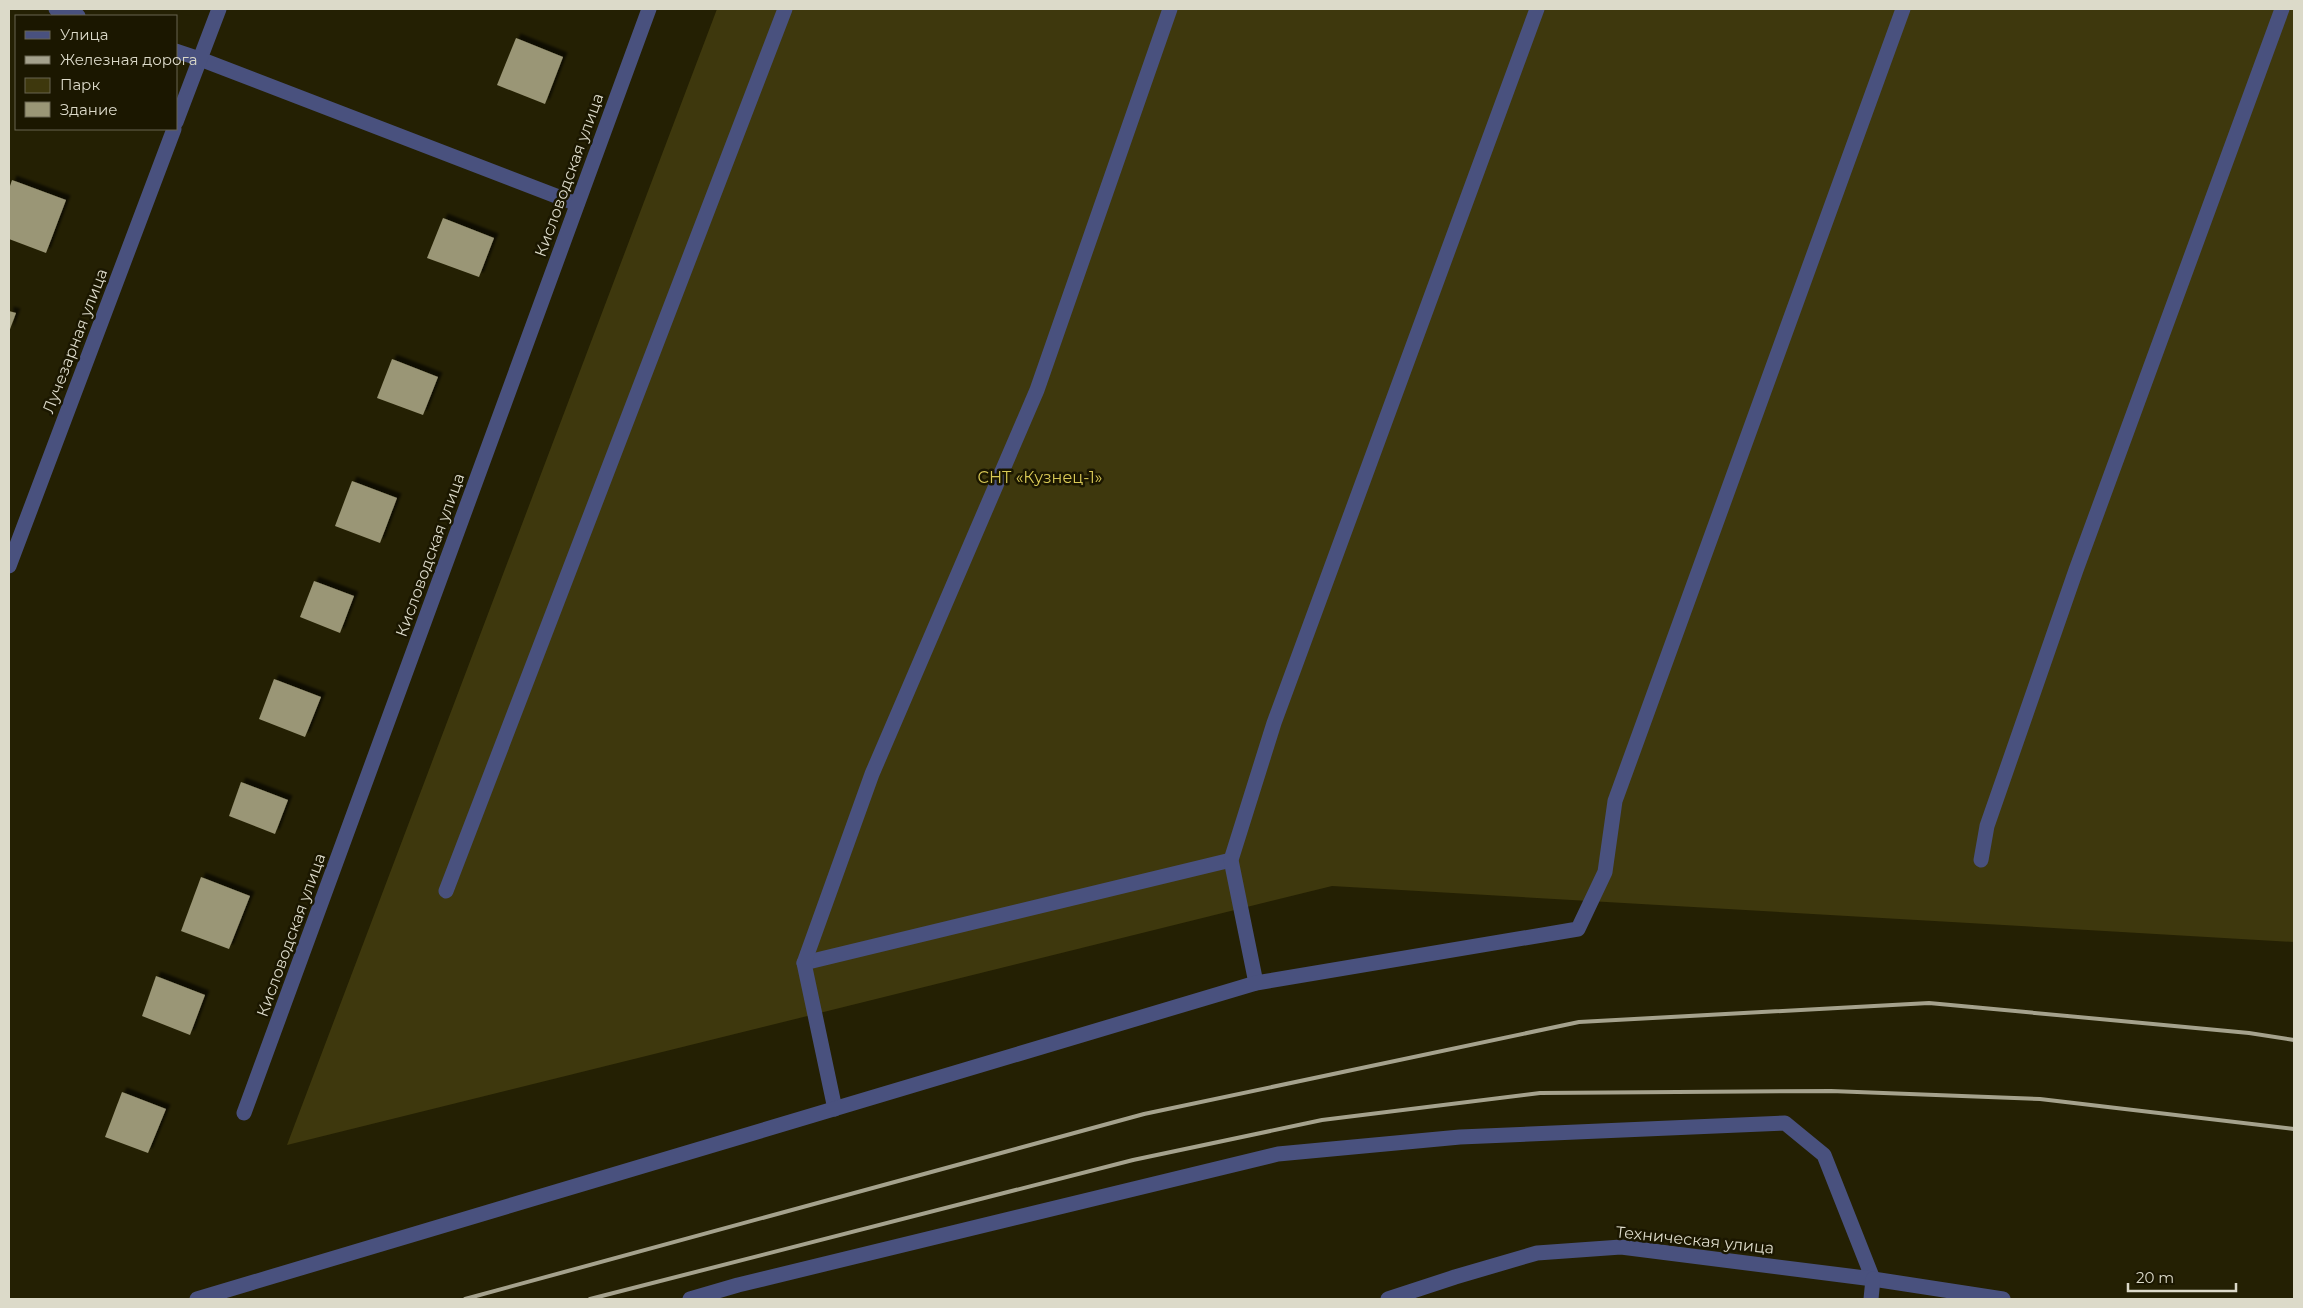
<svg xmlns="http://www.w3.org/2000/svg" width="2303" height="1308" viewBox="0 0 2303 1308" font-family="Montserrat,sans-serif">
  <defs>
    <filter id="shadow"><feDropShadow dx="4.5" dy="-4.5" stdDeviation="1" flood-color="#0009"/></filter>
  </defs>
  <rect width="100%" height="100%" fill="#242003"/>
  <!-- green -->
  <polygon fill="#3e380d" points="717,9 2294,9 2294,942 1332,886 287,1145"/>
  <!-- building -->
  <g fill="#9a9676" filter="url(#shadow)">
    <polygon points="516,38 563,57 545,104 497,85"/>
    <polygon points="12,180 66,200 46,253 9,239 9,189"/>
    <polygon points="443,218 494,238 479,277 427,258"/>
    <polygon points="9,311 16,313 9,332"/>
    <polygon points="392,359 438,377 423,415 377,398"/>
    <polygon points="352,481 397,498 380,543 335,526"/>
    <polygon points="314,581 354,596 340,633 300,617"/>
    <polygon points="274,679 321,697 305,737 259,719"/>
    <polygon points="241,782 288,800 275,834 229,816"/>
    <polygon points="201,877 250,896 229,949 181,931"/>
    <polygon points="156,976 205,995 190,1035 142,1016"/>
    <polygon points="122,1092 166,1109 148,1153 105,1137"/>
  </g>
  <g fill="none" stroke-linecap="round" stroke-linejoin="round">
    <!-- lane -->
    <g stroke="#49517e" stroke-width="15">
      <polyline points="200,59 577,204"/>
      <polyline points="1981,860 1987,826 2076,570 2282,9"/>
      <polyline points="446,891 785,9"/>
      <polyline points="804,963 1231,860"/>
      <polyline points="1256,983 1231,860 1274,723 1537,9"/>
      <polyline points="835,1109 804,963 872,774 1037,390 1170,9"/>
      <polyline points="197,1299 1256,983 1578,929 1605,872 1615,801 1903,9"/>
      <polyline points="690,1299 738,1285 1278,1154 1460,1137 1785,1123 1824,1155 1873,1279"/>
    </g>
    <!-- street -->
    <g stroke="#49517e" stroke-width="15">
      <polyline points="56,9 78,16"/>
      <polyline points="176,51 200,59"/>
      <polyline points="176,122 219,9"/>
      <polyline points="9,566 174,129"/>
      <polyline points="244,1113 649,9"/>
      <polyline points="1388,1299 1455,1277 1537,1253 1621,1247 1873,1279 2003,1299"/>
      <polyline points="1871,1299 1873,1279"/>
    </g>
    <!-- rail -->
    <g stroke="#a5a28d" stroke-width="4">
      <polyline points="465,1299 1144,1114 1579,1022 1929,1003 2249,1033 2294,1040"/>
      <polyline points="590,1299 1133,1160 1322,1120 1540,1093 1831,1091 2040,1099 2294,1129"/>
    </g>
  </g>
  <g text-anchor="middle" dominant-baseline="central" stroke-width="5" stroke-linejoin="round" paint-order="stroke">
    <!-- street labels -->
    <g font-size="16" fill="#dcdac9" stroke="#1b1700">
      <text transform="translate(569 175) rotate(-70)">Кисловодская улица</text>
      <text transform="translate(75 341) rotate(-69)">Лучезарная улица</text>
      <text transform="translate(430 555) rotate(-70)">Кисловодская улица</text>
      <text transform="translate(291 935) rotate(-70)">Кисловодская улица</text>
      <text transform="translate(1695 1240) rotate(6)">Техническая улица</text>
    </g>
    <!-- park labels -->
    <g font-size="16" fill="#d9c956" stroke="#1b1700">
      <text x="1040" y="477">СНТ «Кузнец-1»</text>
    </g>
  </g>
  <!-- border -->
  <rect width="2303" height="1308" fill="none" stroke="#dcdac9" stroke-width="20"/>
  <!-- legend -->
  <rect x="15" y="15" width="162" height="115" fill="#1b1700" stroke="#686550"/>
  <rect x="25" y="31" width="25" height="8" fill="#49517e" stroke="#686550"/>
  <text x="60" y="40" font-size="15" fill="#dcdac9">Улица</text>
  <rect x="25" y="56" width="25" height="8" fill="#a5a28d" stroke="#686550"/>
  <text x="60" y="65" font-size="15" fill="#dcdac9">Железная дорога</text>
  <rect x="25" y="78" width="25" height="15" fill="#3e380d" stroke="#686550"/>
  <text x="60" y="90" font-size="15" fill="#dcdac9">Парк</text>
  <rect x="25" y="102" width="25" height="15" fill="#9a9676" stroke="#686550"/>
  <text x="60" y="115" font-size="15" fill="#dcdac9">Здание</text>
  <!-- scale -->
  <path d="M2128 1283v8h108v-8" fill="none" stroke="#dcdac9" stroke-width="2.5"/>
  <text x="2136" y="1283" font-size="15" fill="#dcdac9" stroke="#1b1700" stroke-width="4" paint-order="stroke">20 m</text>
</svg>
